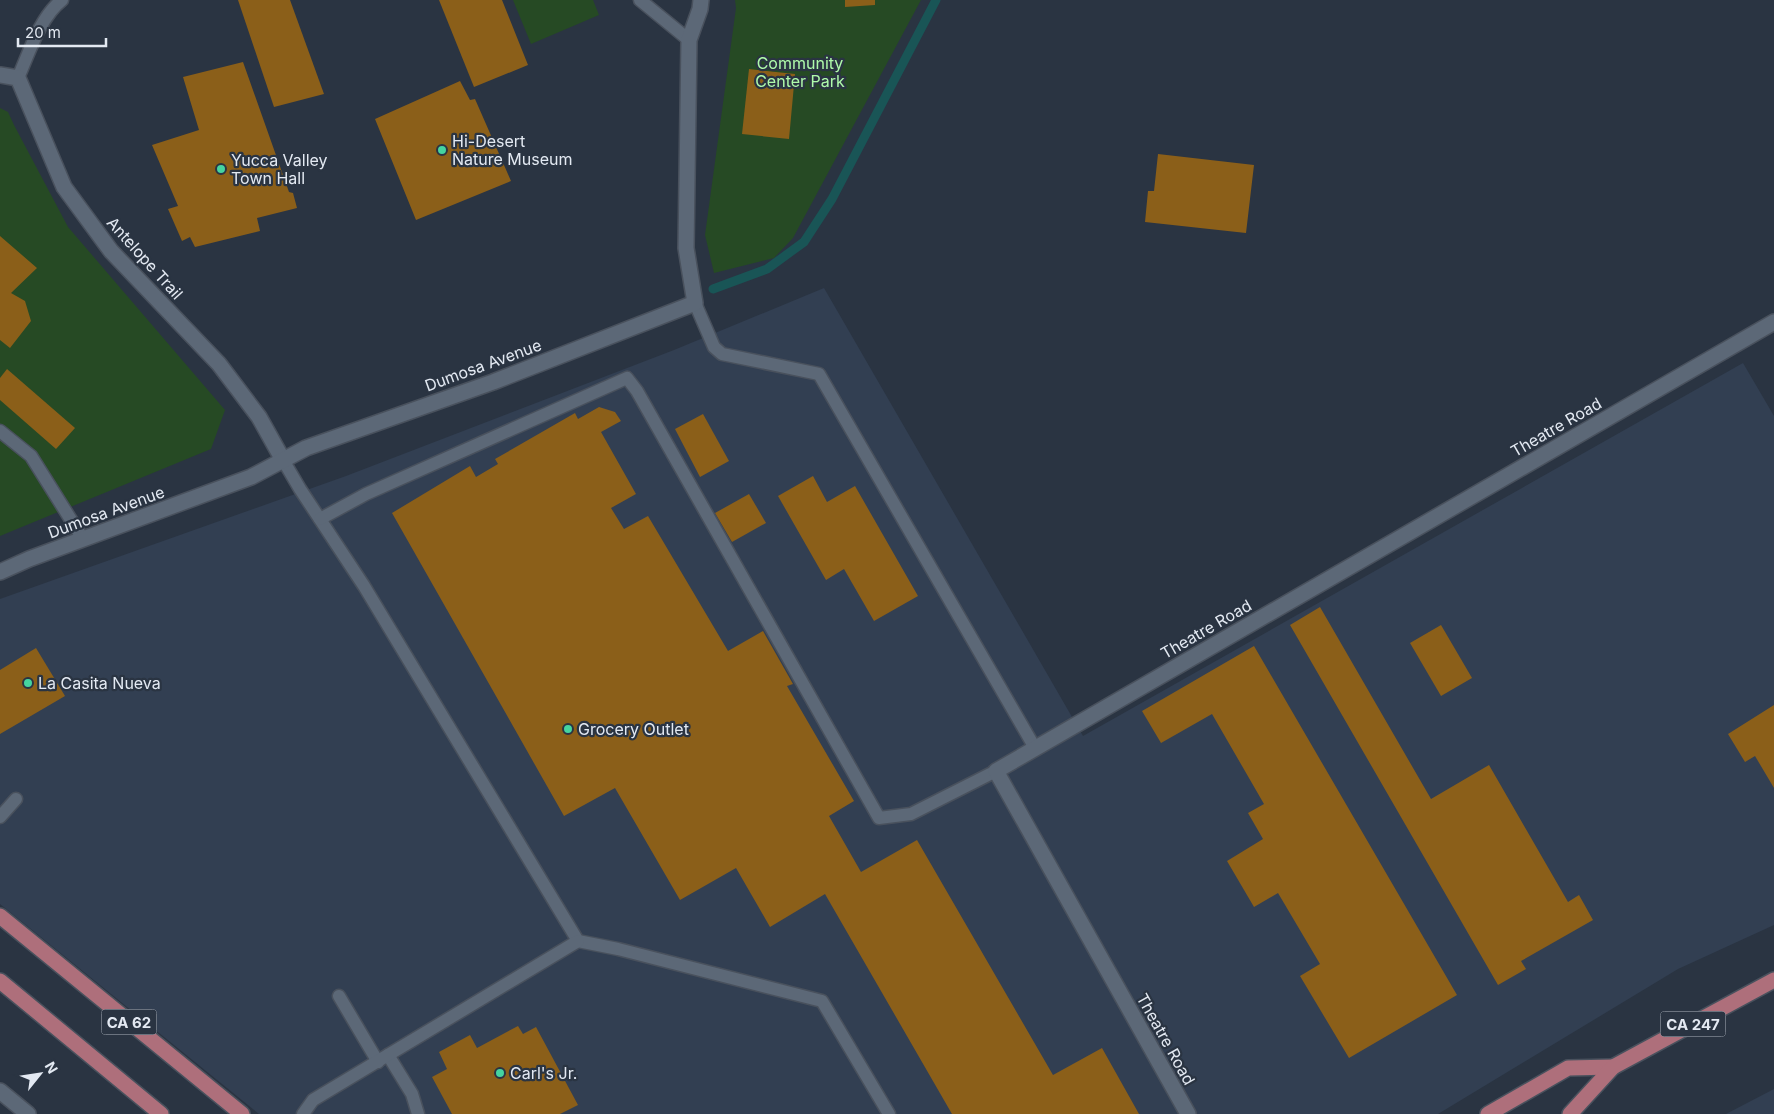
<svg xmlns="http://www.w3.org/2000/svg" width="1774" height="1114" viewBox="0 0 1774 1114" font-family="Inter,sans-serif">
  <rect width="100%" height="100%" fill="#2a3442"/>
  <!-- built -->
  <g fill="#323f52">
    <polygon points="824,288 1083,736 1743,363 1774,416 1774,925 1678,969 1438,1114 259,1114 0,904 0,599 346,476 674,350"/>
    <polygon points="1774,1089 1774,1114 1726,1114"/>
  </g>
  <!-- green -->
  <g fill="#264a24">
    <polygon points="513,0 593,0 599,15 531,44"/>
    <polygon points="735,0 921,0 793,238 774,258 714,273 705,235 736,8"/>
    <polygon points="0,108 8,112 14,125 68,227 225,410 211,449 0,536"/>
  </g>
  <g fill="none" stroke-linecap="round" stroke-linejoin="round">
    <!-- stream -->
    <polyline stroke="#195556" stroke-width="9" points="713,289 767,269 804,242 832,199 936,0"/>
  </g>
  <!-- building -->
  <g fill="#8b5f19">
    <polygon points="238,0 290,0 324,94 274,107"/>
    <polygon points="439,0 502,0 528,65 474,87"/>
    <polygon points="845,0 875,0 875,5 845,7"/>
    <polygon points="243,62 289,192 293,193 297,208 257,218 260,231 195,247 190,237 182,241 168,209 178,206 152,145 199,130 183,77"/>
    <polygon points="749,69 795,74 789,139 742,134"/>
    <polygon points="460,81 470,100 475,99 511,181 416,220 375,119"/>
    <polygon points="1158,154 1254,165 1246,233 1145,222 1148,191 1154,191"/>
    <polygon points="0,236 37,268 11,293 25,301 31,321 10,348 0,340"/>
    <polygon points="7,369 75,428 56,449 0,400 0,378"/>
    <polygon points="599,407 615,412 621,421 601,432 636,494 611,508 624,529 648,516 728,651 763,631 793,684 787,686 854,801 829,816 861,872 917,840 1053,1075 1102,1048 1139,1114 952,1114 825,894 770,927 736,868 680,900 615,788 564,816 392,513 470,466 476,477 498,464 495,459 575,413 578,419"/>
    <polygon points="703,414 729,461 700,477 675,429"/>
    <polygon points="813,476 827,502 855,486 918,596 874,621 844,569 826,580 778,496"/>
    <polygon points="749,494 766,523 732,542 715,513"/>
    <polygon points="1320,607 1431,799 1489,765 1568,902 1579,895 1593,920 1521,961 1526,969 1498,985 1290,625"/>
    <polygon points="1441,625 1472,678 1441,696 1410,643"/>
    <polygon points="1254,646 1457,995 1349,1058 1300,976 1320,964 1278,893 1254,907 1227,861 1263,839 1248,813 1264,804 1212,714 1161,743 1142,711"/>
    <polygon points="36,648 65,696 0,734 0,670"/>
    <polygon points="1774,705 1774,788 1755,756 1745,762 1728,734"/>
    <polygon points="518,1026 523,1034 536,1027 578,1105 560,1114 452,1114 432,1077 447,1069 439,1052 470,1035 477,1048"/>
  </g>
  <g fill="none" stroke-linecap="round" stroke-linejoin="round">
    <defs>
      <g id="lane">
        <polyline points="640,0 689,40"/>
        <path d="M18 78C29 53 40 17 62 0"/>
        <polyline points="695,303 714,347 722,354 819,374 1035,748"/>
        <polyline points="0,431 31,456 83,539"/>
        <polyline points="283,460 300,489 364,586 578,941 618,949 822,1001 889,1114"/>
        <polyline points="320,519 366,494 627,378 637,391 879,818 911,814 996,771"/>
        <polyline points="0,817 16,799"/>
        <polyline points="339,996 378,1062"/>
        <polyline points="388,1055 412,1094 418,1114"/>
        <polyline points="303,1114 313,1100 578,941"/>
      </g>
      <g id="street">
        <polyline points="0,75 18,78 64,187 111,251 219,364 259,417 283,460"/>
        <polyline points="0,572 29,559 251,477 306,448 493,382 695,303 686,248 689,40 700,9 701,0"/>
        <polyline points="0,1091 28,1114"/>
        <polyline points="1188,1114 996,771 1774,322"/>
      </g>
      <g id="primary">
        <polyline points="0,916 242,1114"/>
        <polyline points="0,981 161,1114"/>
        <polyline points="1488,1114 1568,1068 1613,1067"/>
        <polyline points="1570,1114 1613,1067 1774,980"/>
      </g>
    </defs>
    <!-- lane casing -->
    <use href="#lane" stroke="#49515d" stroke-width="15"/>
    <!-- street casing -->
    <use href="#street" stroke="#49515d" stroke-width="18"/>
    <!-- primary casing -->
    <use href="#primary" stroke="#49515d" stroke-width="18"/>
    <!-- lane -->
    <use href="#lane" stroke="#5c6877" stroke-width="12"/>
    <!-- street -->
    <use href="#street" stroke="#5c6877" stroke-width="15"/>
    <!-- primary -->
    <use href="#primary" stroke="#ae6f7b" stroke-width="15"/>
  </g>
  <!-- markers -->
  <g fill="#45d49f" stroke="#2a3442" stroke-width="2">
    <circle cx="442" cy="150" r="5"/>
    <circle cx="221" cy="169" r="5"/>
    <circle cx="28" cy="683" r="5"/>
    <circle cx="568" cy="729" r="5"/>
    <circle cx="500" cy="1073" r="5"/>
  </g>
  <g text-anchor="middle" dominant-baseline="central" stroke-width="4.5" stroke-linejoin="round" paint-order="stroke">
    <!-- shield labels -->
    <g fill="#2a3442" stroke="#acb3bd" stroke-width="1">
      <rect x="101.5" y="1009.5" width="55" height="25" rx="4"/>
      <rect x="1660.5" y="1011.5" width="65" height="25" rx="4"/>
    </g>
    <g font-size="15" font-weight="bold" fill="#e3e9f2">
      <text x="129" y="1022">CA 62</text>
      <text x="1693" y="1024">CA 247</text>
    </g>
    <!-- park labels -->
    <g font-size="16" fill="#affaaa" stroke="#2a3442">
      <text x="800" y="63">Community<tspan x="800" dy="18">Center Park</tspan></text>
    </g>
    <!-- poi labels -->
    <g font-size="16" fill="#e3e9f2" stroke="#2a3442" text-anchor="start">
      <text x="452" y="141">Hi-Desert<tspan x="452" dy="18">Nature Museum</tspan></text>
      <text x="231" y="160">Yucca Valley<tspan x="231" dy="18">Town Hall</tspan></text>
      <text x="38" y="683">La Casita Nueva</text>
      <text x="578" y="729">Grocery Outlet</text>
      <text x="510" y="1073">Carl's Jr.</text>
    </g>
    <!-- street labels -->
    <g font-size="16" fill="#e3e9f2" stroke="#2a3442">
      <text transform="translate(145 258) rotate(48)">Antelope Trail</text>
      <text transform="translate(483 365) rotate(-20)">Dumosa Avenue</text>
      <text transform="translate(1556 427) rotate(-30)">Theatre Road</text>
      <text transform="translate(106 512) rotate(-20)">Dumosa Avenue</text>
      <text transform="translate(1206 629) rotate(-30)">Theatre Road</text>
      <text transform="translate(1166 1039) rotate(61)">Theatre Road</text>
    </g>
  </g>
  <!-- north arrow -->
  <g transform="translate(40 1074) rotate(60)" stroke="#2a3442" stroke-width="4" paint-order="stroke">
  <path d="M0-4L9 19L0 12L-9 19Z" fill="#e3e9f2"/>
  <text y="-8" font-size="14" font-weight="bold" text-anchor="middle" fill="#e3e9f2">N</text>
  </g>
  <!-- scale -->
  <path d="M18 38v8h88v-8" fill="none" stroke="#e3e9f2" stroke-width="2.5"/>
  <text x="25" y="38" font-size="15" fill="#e3e9f2" stroke="#2a3442" stroke-width="4" paint-order="stroke">20 m</text>
</svg>
